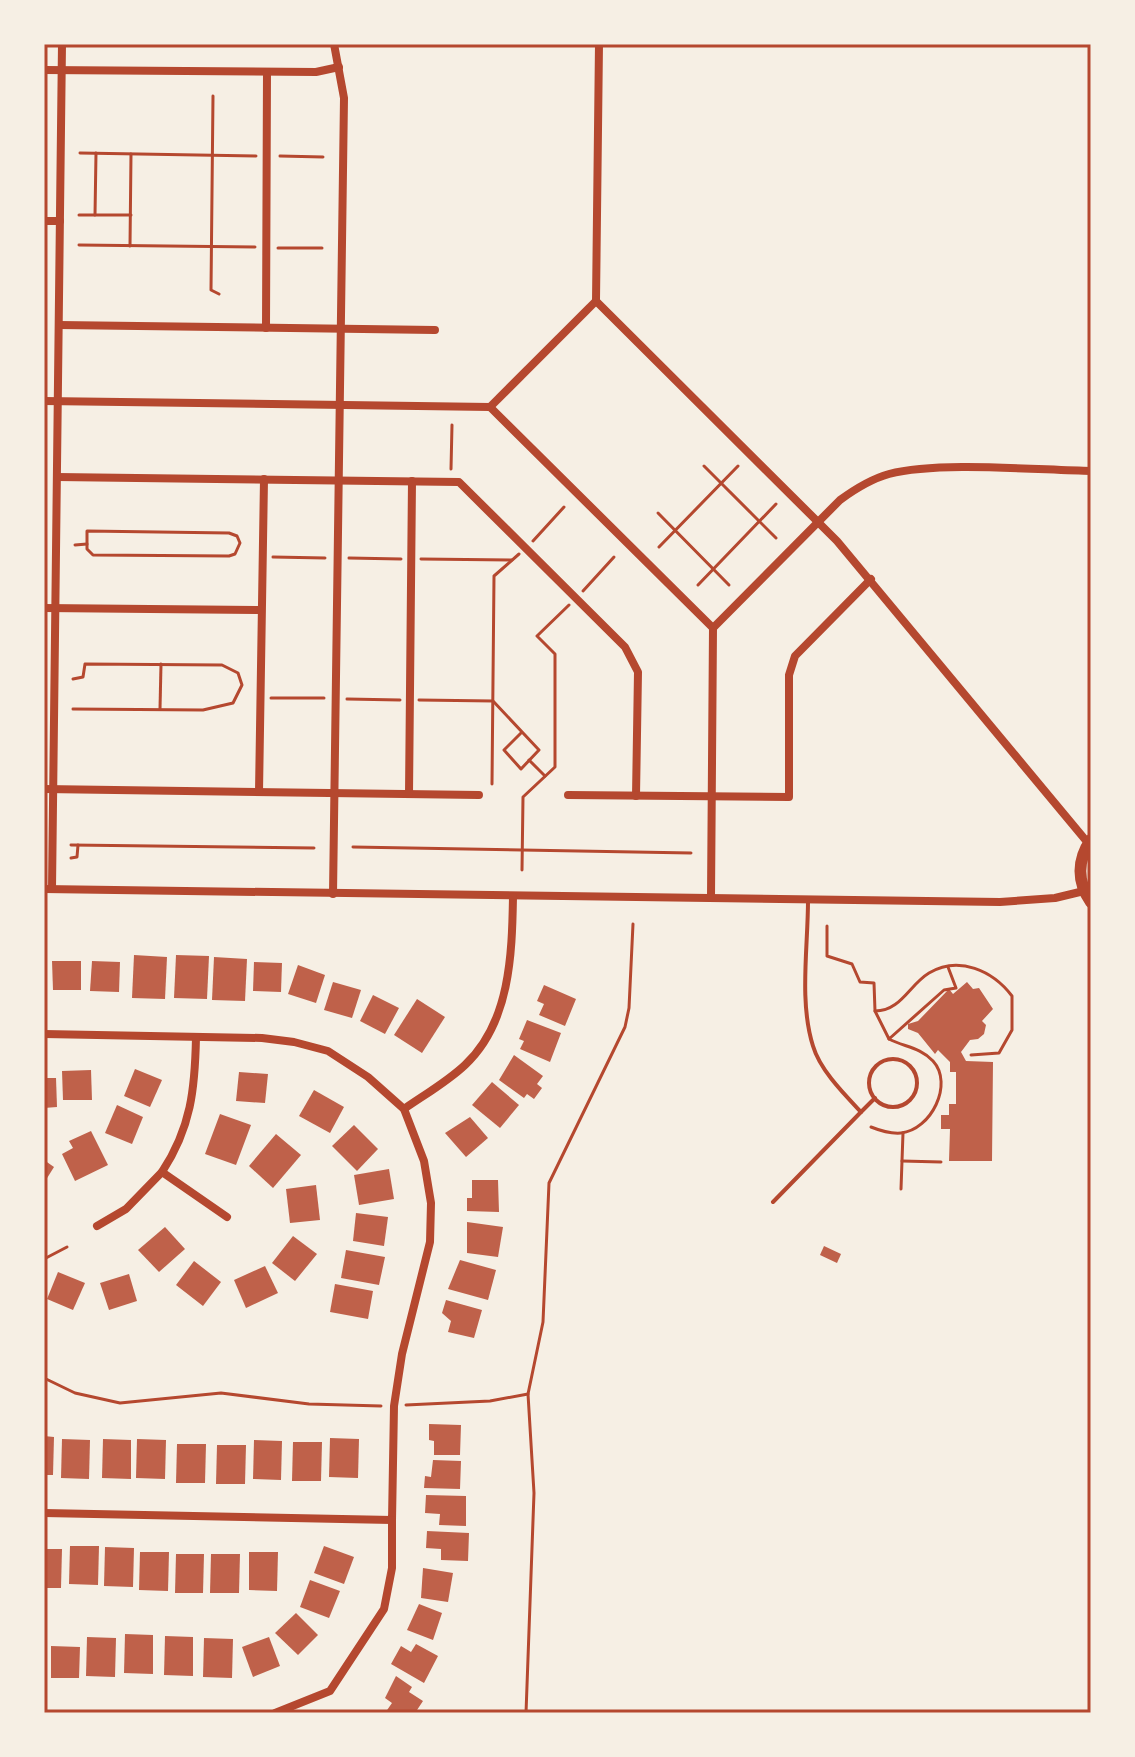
<svg xmlns="http://www.w3.org/2000/svg" width="1135" height="1757" viewBox="0 0 1135 1757" font-family="Figtree,sans-serif">
  <rect width="100%" height="100%" fill="#f6efe4"/>
  <!-- building -->
  <g fill="#bf614a">
    <polygon points="134,955 167,957 165,999 132,998"/>
    <polygon points="176,955 209,956 207,999 174,998"/>
    <polygon points="214,957 247,959 245,1001 212,1000"/>
    <polygon points="52,961 81,961 81,990 53,990"/>
    <polygon points="92,961 120,962 119,992 90,991"/>
    <polygon points="254,962 282,963 281,992 253,991"/>
    <polygon points="298,965 325,975 316,1003 288,994"/>
    <polygon points="333,982 361,990 352,1018 324,1010"/>
    <polygon points="967,982 973,989 979,988 993,1009 982,1021 986,1025 984,1034 978,1039 970,1040 961,1052 966,1061 993,1062 992,1161 949,1161 950,1129 941,1129 941,1115 949,1115 949,1104 956,1104 956,1072 950,1072 950,1062 938,1050 935,1054 918,1033 908,1029 908,1024 918,1021 949,989 953,994"/>
    <polygon points="544,985 576,999 565,1026 539,1015 544,1004 537,1001"/>
    <polygon points="373,995 399,1008 385,1034 360,1021"/>
    <polygon points="417,999 445,1017 422,1053 394,1035"/>
    <polygon points="527,1020 561,1033 550,1062 520,1049 524,1041 519,1039"/>
    <polygon points="514,1055 543,1076 537,1084 542,1088 534,1099 527,1094 524,1098 499,1080"/>
    <polygon points="135,1069 162,1080 150,1107 124,1096"/>
    <polygon points="91,1070 92,1100 63,1100 62,1071"/>
    <polygon points="239,1072 268,1074 265,1103 236,1101"/>
    <polygon points="44,1078 56,1078 57,1107 44,1108"/>
    <polygon points="492,1082 519,1105 500,1128 472,1105"/>
    <polygon points="314,1090 344,1107 330,1133 299,1116"/>
    <polygon points="117,1105 143,1117 132,1144 105,1133"/>
    <polygon points="220,1114 251,1125 236,1165 205,1154"/>
    <polygon points="470,1117 488,1138 466,1157 445,1133"/>
    <polygon points="354,1125 378,1149 357,1171 332,1146"/>
    <polygon points="91,1131 108,1165 75,1181 62,1154 73,1148 69,1141"/>
    <polygon points="276,1134 301,1155 273,1188 249,1166"/>
    <polygon points="44,1160 54,1167 44,1183"/>
    <polygon points="389,1169 394,1199 359,1205 354,1175"/>
    <polygon points="472,1180 498,1180 499,1212 467,1211 467,1198 472,1198"/>
    <polygon points="316,1185 320,1220 290,1223 286,1189"/>
    <polygon points="356,1213 388,1217 384,1246 353,1241"/>
    <polygon points="467,1222 503,1227 498,1257 467,1253"/>
    <polygon points="165,1227 185,1249 159,1272 138,1250"/>
    <polygon points="293,1236 317,1254 295,1281 272,1263"/>
    <polygon points="824,1246 841,1254 837,1263 820,1255"/>
    <polygon points="346,1250 385,1257 379,1285 341,1278"/>
    <polygon points="460,1260 496,1270 488,1300 448,1289"/>
    <polygon points="194,1261 221,1282 203,1306 176,1285"/>
    <polygon points="265,1266 278,1293 246,1308 234,1280"/>
    <polygon points="58,1272 85,1283 73,1310 47,1299"/>
    <polygon points="129,1274 137,1301 109,1310 100,1283"/>
    <polygon points="335,1284 373,1291 368,1319 330,1312"/>
    <polygon points="446,1300 482,1310 474,1338 448,1332 451,1321 442,1313"/>
    <polygon points="429,1424 461,1425 460,1455 434,1455 434,1441 429,1440"/>
    <polygon points="44,1436 54,1437 53,1475 44,1475"/>
    <polygon points="330,1438 359,1439 358,1478 329,1477"/>
    <polygon points="62,1439 90,1440 89,1479 61,1478"/>
    <polygon points="103,1439 131,1440 131,1479 102,1478"/>
    <polygon points="137,1439 166,1440 165,1479 136,1478"/>
    <polygon points="254,1440 282,1441 281,1480 253,1479"/>
    <polygon points="293,1442 322,1442 321,1481 292,1481"/>
    <polygon points="177,1444 206,1444 205,1483 176,1483"/>
    <polygon points="217,1445 246,1445 245,1484 216,1484"/>
    <polygon points="433,1460 461,1461 460,1489 424,1488 425,1476 431,1477"/>
    <polygon points="426,1495 466,1496 466,1526 439,1525 440,1514 425,1513"/>
    <polygon points="427,1531 469,1533 468,1561 441,1560 441,1549 426,1548"/>
    <polygon points="70,1546 99,1546 98,1585 69,1584"/>
    <polygon points="324,1546 354,1557 344,1584 314,1573"/>
    <polygon points="105,1547 134,1548 133,1587 104,1586"/>
    <polygon points="44,1549 62,1549 61,1588 44,1588"/>
    <polygon points="140,1552 169,1552 168,1591 139,1590"/>
    <polygon points="249,1552 278,1552 277,1591 249,1590"/>
    <polygon points="176,1554 204,1554 203,1593 175,1593"/>
    <polygon points="211,1554 240,1554 239,1593 210,1593"/>
    <polygon points="423,1568 453,1573 448,1602 421,1598"/>
    <polygon points="310,1580 340,1591 329,1618 300,1607"/>
    <polygon points="419,1604 442,1613 433,1640 407,1630"/>
    <polygon points="296,1613 318,1635 298,1655 275,1633"/>
    <polygon points="125,1634 153,1635 153,1674 124,1673"/>
    <polygon points="165,1636 193,1637 193,1676 164,1675"/>
    <polygon points="87,1637 116,1638 115,1677 86,1676"/>
    <polygon points="269,1637 280,1666 253,1677 242,1647"/>
    <polygon points="204,1638 233,1639 232,1678 203,1677"/>
    <polygon points="416,1644 438,1656 424,1683 391,1664 401,1646 411,1652"/>
    <polygon points="51,1646 80,1647 79,1678 51,1678"/>
    <polygon points="396,1676 412,1687 409,1692 423,1701 415,1713 385,1713 392,1703 385,1698"/>
  </g>
  <g fill="none" stroke-linecap="round" stroke-linejoin="round">
    <!-- path -->
    <g stroke="#b5482f" stroke-width="3">
      <polyline points="213,96 211,290 219,294"/>
      <polyline points="80,153 256,156"/>
      <polyline points="280,156 323,157"/>
      <polyline points="79,215 131,215"/>
      <polyline points="95,215 96,153"/>
      <polyline points="79,245 255,247"/>
      <polyline points="130,246 131,154"/>
      <polyline points="278,248 322,248"/>
      <polyline points="704,466 776,538"/>
      <polyline points="451,469 452,425"/>
      <polyline points="658,513 729,585"/>
      <polygon points="87,531 229,533 237,536 240,543 235,554 229,556 93,555 87,549"/>
      <polyline points="533,541 564,507"/>
      <polyline points="75,545 87,544"/>
      <polyline points="659,547 738,466"/>
      <polyline points="273,557 325,558"/>
      <polyline points="349,558 401,559"/>
      <polyline points="421,559 512,560"/>
      <polyline points="698,585 776,504"/>
      <polyline points="583,591 614,557"/>
      <polyline points="271,698 324,698"/>
      <polyline points="347,699 400,700"/>
      <polyline points="419,700 493,701 539,750 521,769 504,750 522,732"/>
      <polyline points="73,709 203,710 233,703 242,685 238,673 222,665 85,664 83,677 73,679"/>
      <polyline points="160,709 161,664"/>
      <polyline points="529,760 545,776"/>
      <polyline points="492,784 494,576 519,554"/>
      <polyline points="71,845 314,848"/>
      <polyline points="353,847 691,853"/>
      <polyline points="71,858 77,857 78,845"/>
      <polyline points="522,870 523,797 555,767 555,654 537,636 569,605"/>
      <polyline points="827,926 827,956 852,964 860,982 874,983 875,1011 889,1039 944,990 956,988 948,967"/>
      <path d="M875 1011C901 1011 909 985 929 973 959 955 993 971 1012 996V1030L999 1053 971 1055"/>
      <path d="M871 1127C881 1131 890 1134 901 1133 931 1130 954 1084 933 1061 920 1047 904 1047 889 1039"/>
      <polyline points="902,1161 941,1162"/>
      <polyline points="901,1189 903,1133"/>
      <polyline points="44,1259 67,1247"/>
      <polyline points="44,1378 75,1393 120,1403 221,1393 309,1404 381,1406"/>
      <polyline points="406,1405 490,1401 528,1394"/>
      <polyline points="526,1713 534,1493 528,1394 543,1322 549,1183 625,1027 629,1008 633,924"/>
    </g>
    <!-- service -->
    <g stroke="#b5482f" stroke-width="4">
      <circle cx="893" cy="1083" r="24"/>
      <polyline points="861,1112 875,1098"/>
      <path d="M773 1202 861 1112C844 1094 820 1070 813 1046 799 1002 808 947 808 901"/>
    </g>
    <!-- minor -->
    <g stroke="#b5482f" stroke-width="8">
      <polyline points="599,44 596,301 837,541 1088,843"/>
      <polyline points="44,70 316,72 339,67"/>
      <polyline points="44,221 60,221"/>
      <polyline points="59,325 435,330"/>
      <polyline points="266,328 267,72"/>
      <polyline points="44,401 490,407 713,628"/>
      <polyline points="490,407 596,301"/>
      <polyline points="57,477 459,482 625,647 638,672 636,796"/>
      <polyline points="44,608 261,610"/>
      <path d="M713 628 840 500C855 489 871 479 889 474 939 461 1036 470 1091 471"/>
      <polyline points="44,789 479,795"/>
      <polyline points="259,792 264,479"/>
      <polyline points="409,794 412,481"/>
      <polyline points="568,795 789,797 789,675 795,656 871,579"/>
      <polyline points="44,889 1000,902 1055,898 1084,891"/>
      <polyline points="52,889 62,44"/>
      <polyline points="333,894 344,98 334,44"/>
      <polyline points="711,898 713,628"/>
      <polyline points="44,1034 262,1038 294,1042 328,1051 368,1077 404,1109 424,1161 431,1203 430,1242 402,1354 394,1406 392,1520 44,1513"/>
      <path d="M196 1037C195 1089 191 1128 162 1172L227 1217"/>
      <path d="M404 1109C424 1095 447 1082 465 1065 510 1023 512 955 513 897"/>
      <polyline points="97,1226 126,1209 162,1172"/>
      <polyline points="275,1713 330,1691 384,1609 392,1568 392,1520"/>
    </g>
    <!-- secondary -->
    <path stroke="#b5482f" stroke-width="12" d="M1091 840C1077 860 1077 882 1091 902"/>
  </g>
  <!-- border -->
  <rect width="1135" height="1757" fill="none" stroke="#f6efe4" stroke-width="92"/>
  <rect x="46" y="46" width="1043" height="1665" fill="none" stroke="#b5482f" stroke-width="3"/>
</svg>
